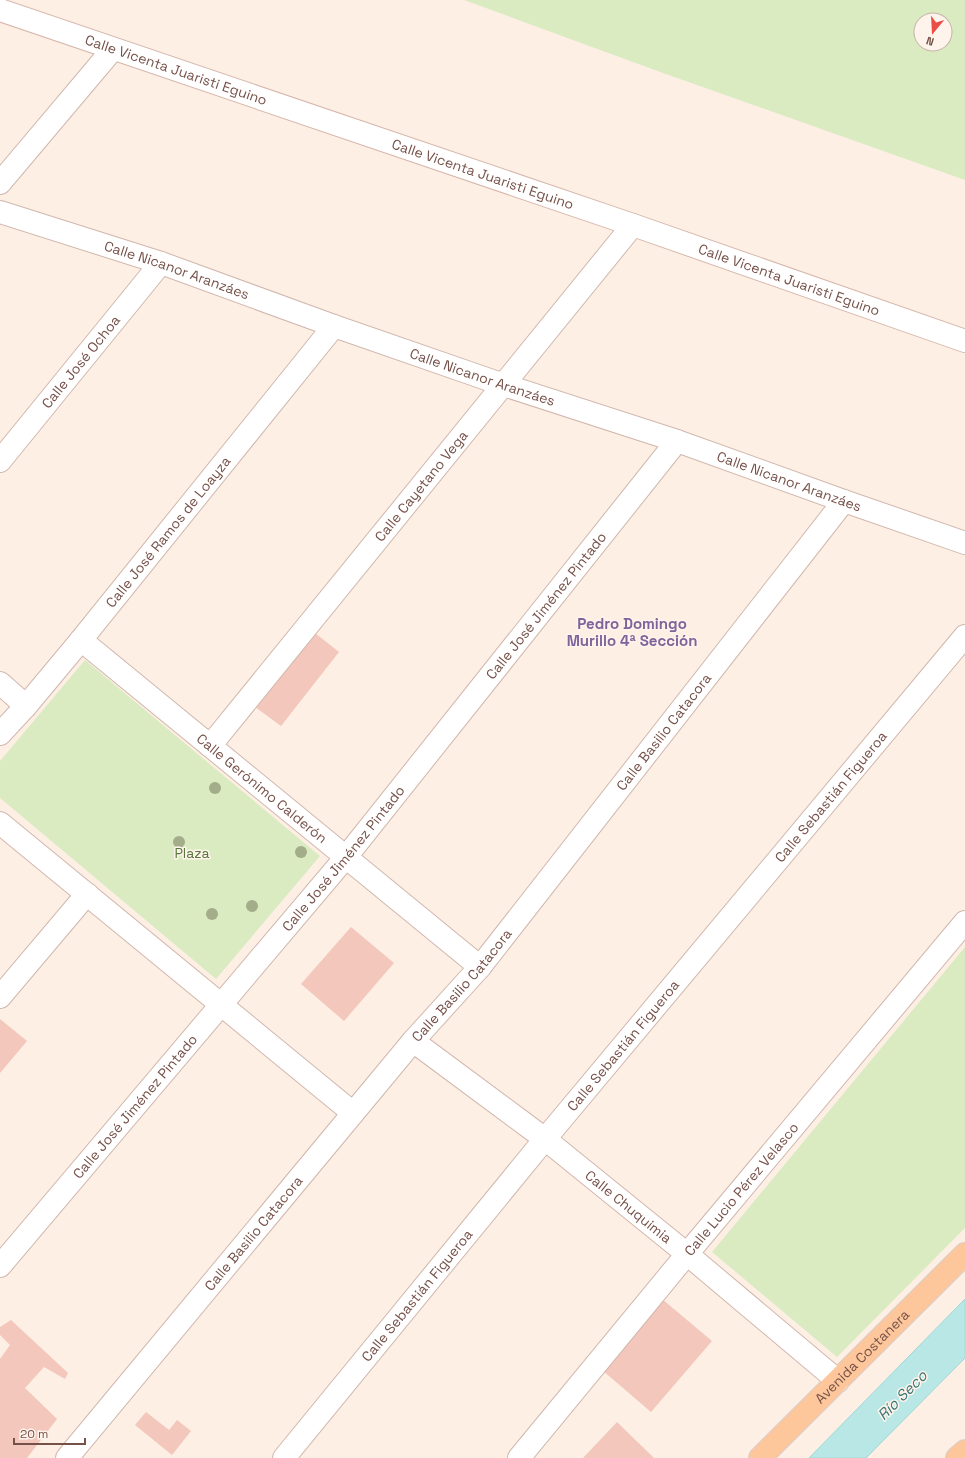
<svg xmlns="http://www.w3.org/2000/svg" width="965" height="1458" viewBox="0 0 965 1458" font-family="'Space Grotesk',sans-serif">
  <rect width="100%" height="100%" fill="#fdefe4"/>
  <!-- green -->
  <g fill="#daebc2" fill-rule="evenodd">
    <path d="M464 0H965V180L663 73ZM921 20H945V44H921Z"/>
    <polygon points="85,660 320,856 216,979 0,798 0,761"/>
    <polygon points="965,947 965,1228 837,1357 712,1252"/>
  </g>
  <!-- water -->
  <polygon fill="#b8e7e5" stroke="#9ed9d7" points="965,1299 965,1358 866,1458 809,1458"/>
  <!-- building -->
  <g fill="#f3c7bb">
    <polygon points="310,629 339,652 281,726 251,704"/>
    <polygon points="351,927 394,963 344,1021 301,984"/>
    <polygon points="0,1019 27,1041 0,1073"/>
    <polygon points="662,1299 712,1341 651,1412 602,1370"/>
    <polygon points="11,1320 68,1373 65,1379 44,1367 25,1388 57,1419 27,1458 0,1458 0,1359 10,1345 0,1335 0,1327"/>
    <polygon points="146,1412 169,1430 177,1420 191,1431 172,1455 135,1425"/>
    <polygon points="617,1422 654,1458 583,1458"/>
  </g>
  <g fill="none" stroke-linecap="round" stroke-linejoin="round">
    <defs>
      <g id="street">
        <polyline points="0,183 113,49"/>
        <path id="s1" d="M0 212 161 263 334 326 504 385 677 441 844 501 965 543"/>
        <path id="s2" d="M0 461 161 263"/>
        <path id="s3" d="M81 640 480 967"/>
        <polyline points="0,683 26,706"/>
        <path id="s4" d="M0 734 26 706 81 640 334 326"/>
        <path id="s5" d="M210 746 633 225"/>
        <polyline points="0,823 353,1113"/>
        <polyline points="0,997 87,894"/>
        <path id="s6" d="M413 1041 545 1139 687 1254 838 1381"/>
        <path id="s7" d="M0 1266 346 857 677 441"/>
        <path id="s8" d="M67 1458 413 1041 480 967 844 501"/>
        <path id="s9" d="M284 1458 545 1139 965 636"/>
        <path id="s10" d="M519 1458 687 1254 965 922"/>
      </g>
      <g id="secondary">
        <path id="s11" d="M0 10 633 225 965 341"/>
      </g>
      <g id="primary">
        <path id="s12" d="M760 1458 965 1254"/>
        <polyline points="957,1458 965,1451"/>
      </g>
    </defs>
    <!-- street casing -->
    <use href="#street" stroke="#d1b7ad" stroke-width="24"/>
    <!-- secondary casing -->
    <use href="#secondary" stroke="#d7b7ac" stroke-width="24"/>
    <!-- primary casing -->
    <use href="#primary" stroke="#d9cecc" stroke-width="24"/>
    <!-- street -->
    <use href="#street" stroke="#fff" stroke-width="22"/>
    <!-- secondary -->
    <use href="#secondary" stroke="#fff" stroke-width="22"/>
    <!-- primary -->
    <use href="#primary" stroke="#fdc69b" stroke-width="22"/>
  </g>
  <!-- trees -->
  <g fill="#a3ad89">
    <circle cx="215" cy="788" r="6"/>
    <circle cx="179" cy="842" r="6"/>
    <circle cx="301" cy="852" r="6"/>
    <circle cx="252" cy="906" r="6"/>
    <circle cx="212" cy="914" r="6"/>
  </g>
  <g text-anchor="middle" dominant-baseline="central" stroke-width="3" stroke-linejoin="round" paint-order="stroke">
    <!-- street labels -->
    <g font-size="14" fill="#765149" stroke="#fff4eb">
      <text stroke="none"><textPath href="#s11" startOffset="186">Calle Vicenta Juaristi Eguino</textPath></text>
      <text stroke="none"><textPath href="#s11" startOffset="510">Calle Vicenta Juaristi Eguino</textPath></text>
      <text stroke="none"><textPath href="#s1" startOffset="186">Calle Nicanor Aranzáes</textPath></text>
      <text stroke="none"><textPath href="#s11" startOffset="834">Calle Vicenta Juaristi Eguino</textPath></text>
      <text stroke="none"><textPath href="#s2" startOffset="128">Calle José Ochoa</textPath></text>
      <text stroke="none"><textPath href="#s1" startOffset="510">Calle Nicanor Aranzáes</textPath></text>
      <text stroke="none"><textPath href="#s1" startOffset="834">Calle Nicanor Aranzáes</textPath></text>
      <text stroke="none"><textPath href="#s5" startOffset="335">Calle Cayetano Vega</textPath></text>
      <text stroke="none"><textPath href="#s4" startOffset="263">Calle José Ramos de Loayza</textPath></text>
      <text stroke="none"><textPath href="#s7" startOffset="857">Calle José Jiménez Pintado</textPath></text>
      <text stroke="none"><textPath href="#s8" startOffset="940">Calle Basilio Catacora</textPath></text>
      <text stroke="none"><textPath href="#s3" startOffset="234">Calle Gerónimo Calderón</textPath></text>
      <text stroke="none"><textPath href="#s9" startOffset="858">Calle Sebastián Figueroa</textPath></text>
      <text stroke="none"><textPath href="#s7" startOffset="533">Calle José Jiménez Pintado</textPath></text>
      <text stroke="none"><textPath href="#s8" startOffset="616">Calle Basilio Catacora</textPath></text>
      <text stroke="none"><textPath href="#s9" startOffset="534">Calle Sebastián Figueroa</textPath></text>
      <text stroke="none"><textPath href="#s7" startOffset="209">Calle José Jiménez Pintado</textPath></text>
      <text stroke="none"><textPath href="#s10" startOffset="349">Calle Lucio Pérez Velasco</textPath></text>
      <text stroke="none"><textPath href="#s6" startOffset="272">Calle Chuquimia</textPath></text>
      <text stroke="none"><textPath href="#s8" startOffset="292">Calle Basilio Catacora</textPath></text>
      <text stroke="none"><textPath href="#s9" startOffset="210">Calle Sebastián Figueroa</textPath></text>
      <text stroke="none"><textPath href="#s12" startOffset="144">Avenida Costanera</textPath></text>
    </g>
    <!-- park labels -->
    <g font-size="14" fill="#59773e" stroke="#fff4eb">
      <text x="192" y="853">Plaza</text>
    </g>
    <!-- neighbourhood labels -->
    <g font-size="15" font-weight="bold" fill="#7e649a" stroke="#fff4eb">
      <text x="632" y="623">Pedro Domingo<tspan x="632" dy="17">Murillo 4ª Sección</tspan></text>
    </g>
    <!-- water labels -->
    <g font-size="15" font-style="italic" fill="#397574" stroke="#fff4eb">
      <text transform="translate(902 1395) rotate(-45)">Río Seco</text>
    </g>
  </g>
  <!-- north arrow -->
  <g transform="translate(933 32) rotate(198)"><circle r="19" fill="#fff4eb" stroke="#c8b3aa"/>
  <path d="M0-3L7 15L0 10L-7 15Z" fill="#ea4c46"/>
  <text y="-6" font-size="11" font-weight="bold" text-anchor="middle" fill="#765149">N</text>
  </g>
  <!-- scale -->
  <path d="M14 1438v6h71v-6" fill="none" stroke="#765149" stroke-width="2"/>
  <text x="20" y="1438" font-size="12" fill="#765149" stroke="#fff4eb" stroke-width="3" paint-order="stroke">20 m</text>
</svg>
